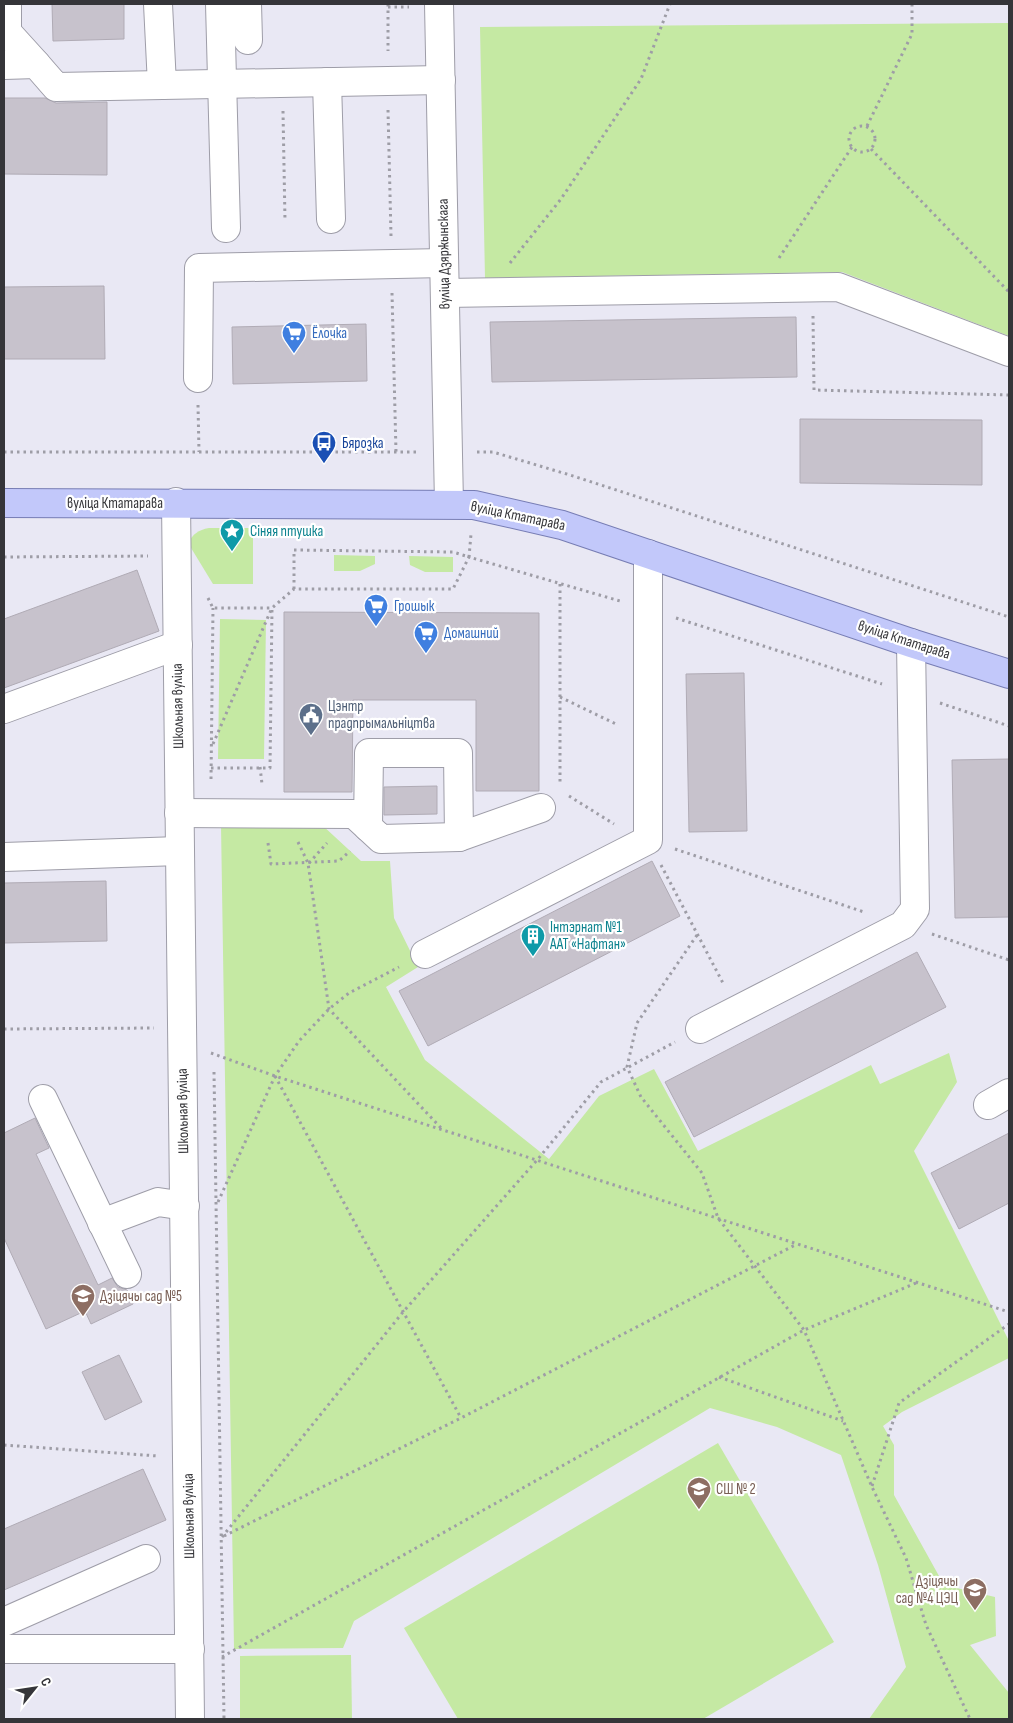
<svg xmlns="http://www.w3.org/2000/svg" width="1013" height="1723" viewBox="0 0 1013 1723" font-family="'Sofia Sans Condensed',sans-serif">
  <rect width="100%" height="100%" fill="#e9e8f4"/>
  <!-- green -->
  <g fill="#c5e9a3">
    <polygon points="1009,23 1009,336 842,272 485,278 480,27"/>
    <path d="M209 528H253V584H213L188 543C193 534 198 530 209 528Z"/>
    <polygon points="334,555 375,556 375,564 360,571 334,571"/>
    <polygon points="409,556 453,557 453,572 425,572 410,565"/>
    <polygon points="220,619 266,620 264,759 218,759"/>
    <polygon points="321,824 361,861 390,861 394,918 418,967 386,987 425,1060 549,1159 599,1096 654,1069 698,1151 871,1065 880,1084 949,1053 957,1082 914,1151 1009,1341 1009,1358 902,1412 883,1426 894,1445 894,1495 944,1585 995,1597 996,1636 970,1645 1009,1693 1009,1719 869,1719 906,1667 878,1565 841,1455 777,1427 710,1408 354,1621 343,1648 234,1649 221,825"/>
    <polygon points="718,1443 834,1642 703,1719 458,1719 404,1628"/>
    <polygon points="351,1655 352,1719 240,1719 240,1656"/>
  </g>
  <!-- building -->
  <g fill="#c7c2cc" stroke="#b0abb5">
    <polygon points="52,4 124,4 124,39 53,41"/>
    <polygon points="4,98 45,98 56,103 107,102 107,175 4,174"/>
    <polygon points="104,286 105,359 4,359 4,287"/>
    <polygon points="796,317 797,377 492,382 490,322"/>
    <polygon points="366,324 367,381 233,384 232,327"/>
    <polygon points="800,419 982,420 982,485 800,483"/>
    <polygon points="137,570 159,631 4,688 4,619"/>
    <polygon points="284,612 539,613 539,791 476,791 476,700 353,700 352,792 284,792"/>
    <polygon points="744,673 747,831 689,832 686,674"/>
    <polygon points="1009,759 1009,917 955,918 952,760"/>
    <polygon points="437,786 437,814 384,815 384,787"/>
    <polygon points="652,861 680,916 428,1046 399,991"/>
    <polygon points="106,881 107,941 4,943 4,883"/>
    <polygon points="917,952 946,1007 694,1137 665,1082"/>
    <polygon points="35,1118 49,1148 36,1154 98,1285 112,1278 118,1287 127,1290 133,1304 91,1324 85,1311 46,1329 4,1238 4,1133"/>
    <polygon points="1009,1133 1009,1203 959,1229 931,1173"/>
    <polygon points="119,1355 142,1402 105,1420 82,1372"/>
    <polygon points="143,1469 166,1520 4,1590 4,1529"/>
  </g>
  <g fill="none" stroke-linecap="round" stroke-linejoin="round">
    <defs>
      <g id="minor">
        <polyline points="7,4 7,32 36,64"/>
        <polyline points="158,4 162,85"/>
        <polyline points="220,4 226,228"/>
        <polyline points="247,4 248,40"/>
        <polyline points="439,4 449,504"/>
        <polyline points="4,65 36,64 56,87 441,80"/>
        <polyline points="327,82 331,219"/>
        <polyline points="445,293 838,287 1009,352"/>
        <polyline points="198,378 199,268 444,263"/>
        <polyline points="176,502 190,1719"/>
        <polyline points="4,709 178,645"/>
        <polyline points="179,813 354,814 381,839 459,837 541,808"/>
        <polyline points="368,827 369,753 458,753 459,837"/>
        <polyline points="4,857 179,851"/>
        <polyline points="425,954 648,840 648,554"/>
        <polyline points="700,1029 903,925 915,909 911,643"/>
        <polyline points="43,1099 127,1274"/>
        <polyline points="988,1105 1009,1093"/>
        <polyline points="102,1223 158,1202 185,1206"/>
        <polyline points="4,1622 146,1559"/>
        <polyline points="4,1649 190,1649"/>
      </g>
      <polyline id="major" points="4,503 474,505 562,525 911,643 1009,674"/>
    </defs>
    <!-- minor casing -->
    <use href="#minor" stroke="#9e9da8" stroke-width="30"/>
    <!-- major casing -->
    <use href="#major" stroke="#777db4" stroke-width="30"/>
    <!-- path -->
    <g stroke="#9e9da6" stroke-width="3" stroke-dasharray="2.5 4" stroke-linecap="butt">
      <polyline points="388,4 388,51"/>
      <polyline points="388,7 409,7"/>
      <polyline points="388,110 391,236"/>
      <polyline points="283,111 285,221"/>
      <circle cx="862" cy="139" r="13"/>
      <polyline points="867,126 912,34 912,4"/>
      <polyline points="871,149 1009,292"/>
      <polyline points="779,258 852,147"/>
      <polyline points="510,263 561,199 641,79 670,4"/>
      <polyline points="392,293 396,452"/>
      <polyline points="813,316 814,390 1009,395"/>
      <polyline points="198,405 199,452"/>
      <polyline points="4,452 418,452"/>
      <polyline points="477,452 493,452 570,475 1009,617"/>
      <polyline points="4,557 148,556"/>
      <polyline points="560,584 560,785"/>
      <polyline points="294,589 294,550 453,552 469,557 471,534"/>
      <polyline points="208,598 213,608 272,608 294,589 453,589 469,557 620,601"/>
      <polyline points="676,618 882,684"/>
      <polyline points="560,697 618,725"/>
      <polyline points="940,703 1009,726"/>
      <polyline points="213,744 271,610"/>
      <polyline points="260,767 262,784"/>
      <polyline points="211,768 270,768 272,608"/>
      <polyline points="211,779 213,608"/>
      <polyline points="569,796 614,824"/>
      <polyline points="298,842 308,863 329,1009 441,1128"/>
      <polyline points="268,843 271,864 339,861 350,851"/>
      <polyline points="675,849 864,912"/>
      <polyline points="309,863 327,843"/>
      <polyline points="661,865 724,985"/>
      <polyline points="932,934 1009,960"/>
      <polyline points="697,935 637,1023 627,1067 641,1097 702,1173 718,1218 804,1330 872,1487 906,1558 926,1625 970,1719"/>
      <polyline points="4,1029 154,1028"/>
      <polyline points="211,1053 275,1076 1009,1312"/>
      <polyline points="214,1072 224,1719"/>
      <polyline points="275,1076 461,1418"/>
      <polyline points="218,1202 275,1076 299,1041 329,1009 349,993 399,967"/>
      <polyline points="719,1377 843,1421"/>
      <polyline points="4,1445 158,1456"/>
      <polyline points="872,1486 899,1403 1009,1324"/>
      <polyline points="224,1536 461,1418 797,1244"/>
      <polyline points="222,1537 403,1312 538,1159 601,1082 675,1042"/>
      <polyline points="222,1657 804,1330 916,1283"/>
    </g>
    <!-- minor -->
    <use href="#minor" stroke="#fff" stroke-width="28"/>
    <!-- major -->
    <use href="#major" stroke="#c2c8fa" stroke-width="28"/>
  </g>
  <!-- icons -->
  <defs>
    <symbol id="supermarket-pin" viewBox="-11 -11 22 30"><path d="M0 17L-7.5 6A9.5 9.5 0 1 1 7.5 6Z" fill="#3f7fe0" stroke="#fff"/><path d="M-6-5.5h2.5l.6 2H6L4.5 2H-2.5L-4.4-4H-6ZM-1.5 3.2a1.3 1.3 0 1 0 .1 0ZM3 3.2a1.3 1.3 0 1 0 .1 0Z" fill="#fff"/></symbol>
    <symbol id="bus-pin" viewBox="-11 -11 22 30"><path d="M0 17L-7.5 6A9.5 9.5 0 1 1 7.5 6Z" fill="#1a4fb4" stroke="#fff"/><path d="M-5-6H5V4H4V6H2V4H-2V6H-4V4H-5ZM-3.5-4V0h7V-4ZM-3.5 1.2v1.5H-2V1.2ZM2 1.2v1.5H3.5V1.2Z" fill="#fff"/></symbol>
    <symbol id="sight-pin" viewBox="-11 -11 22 30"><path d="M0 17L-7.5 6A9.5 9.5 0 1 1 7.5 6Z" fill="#0f9aa8" stroke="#fff"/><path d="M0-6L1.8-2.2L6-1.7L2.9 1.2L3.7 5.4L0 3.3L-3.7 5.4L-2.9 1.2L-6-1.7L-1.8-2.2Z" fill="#fff"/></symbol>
    <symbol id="civic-pin" viewBox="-11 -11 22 30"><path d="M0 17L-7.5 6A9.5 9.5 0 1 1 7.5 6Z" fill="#5c6f8a" stroke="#fff"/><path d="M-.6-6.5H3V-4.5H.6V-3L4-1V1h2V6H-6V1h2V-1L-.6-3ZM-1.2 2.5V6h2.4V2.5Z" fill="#fff"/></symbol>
    <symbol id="building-pin" viewBox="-11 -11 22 30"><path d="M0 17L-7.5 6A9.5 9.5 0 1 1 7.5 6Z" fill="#0f9aa8" stroke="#fff"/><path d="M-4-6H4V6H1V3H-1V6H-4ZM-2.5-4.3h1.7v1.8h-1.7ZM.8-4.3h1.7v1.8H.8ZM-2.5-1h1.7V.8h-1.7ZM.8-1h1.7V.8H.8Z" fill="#fff"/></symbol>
    <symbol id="school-pin" viewBox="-11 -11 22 30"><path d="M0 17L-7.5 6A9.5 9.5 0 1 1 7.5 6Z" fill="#8d6e63" stroke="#fff"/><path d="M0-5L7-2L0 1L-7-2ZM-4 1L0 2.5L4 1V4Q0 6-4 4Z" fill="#fff"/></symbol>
  </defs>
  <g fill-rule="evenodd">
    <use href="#supermarket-pin" x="280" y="319" width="28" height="38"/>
    <use href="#bus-pin" x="310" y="429" width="28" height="38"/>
    <use href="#sight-pin" x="218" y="517" width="28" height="38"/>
    <use href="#supermarket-pin" x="362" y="592" width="28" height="38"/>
    <use href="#supermarket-pin" x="412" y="619" width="28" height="38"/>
    <use href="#civic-pin" x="297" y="701" width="28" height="38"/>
    <use href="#building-pin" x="519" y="922" width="28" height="38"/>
    <use href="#school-pin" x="69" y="1282" width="28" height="38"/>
    <use href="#school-pin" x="685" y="1475" width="28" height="38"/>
    <use href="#school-pin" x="961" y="1576" width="28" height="38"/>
  </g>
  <g text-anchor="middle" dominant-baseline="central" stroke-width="4.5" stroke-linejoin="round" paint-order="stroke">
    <!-- street labels -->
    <g font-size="15" fill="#353539" stroke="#fff">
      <text transform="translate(444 254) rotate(-91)">вуліца Дзяржынскага</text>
      <text x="115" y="503">вуліца Ктатарава</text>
      <text transform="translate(518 516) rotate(12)">вуліца Ктатарава</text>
      <text transform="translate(904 640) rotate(18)">вуліца Ктатарава</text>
      <text transform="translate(178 706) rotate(-91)">Школьная вуліца</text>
      <text transform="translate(183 1111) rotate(-91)">Школьная вуліца</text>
      <text transform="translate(189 1516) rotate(-91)">Школьная вуліца</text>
    </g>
    <!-- shop labels -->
    <g font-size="15" fill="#366cbe" stroke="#fff" text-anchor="start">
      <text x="312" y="333">Ёлочка</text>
      <text x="394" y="606">Грошык</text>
      <text x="444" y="633">Домашний</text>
    </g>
    <!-- transit labels -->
    <g font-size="15" fill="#164399" stroke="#fff" text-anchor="start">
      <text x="342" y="443">Бярозка</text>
    </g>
    <!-- culture labels -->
    <g font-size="15" fill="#0d838f" stroke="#fff" text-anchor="start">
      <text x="250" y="531">Сіняя птушка</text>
      <text x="550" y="927">Інтэрнат №1<tspan x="550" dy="17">ААТ «Нафтан»</tspan></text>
    </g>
    <!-- service labels -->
    <g font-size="15" fill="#4e5e75" stroke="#fff" text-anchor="start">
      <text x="328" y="706">Цэнтр<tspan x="328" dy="17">прадпрымальніцтва</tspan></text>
    </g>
    <!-- education labels -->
    <g font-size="15" fill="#785e54" stroke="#fff" text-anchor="start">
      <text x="100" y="1296">Дзіцячы сад №5</text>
      <text x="716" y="1489">СШ № 2</text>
      <text x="958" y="1581" text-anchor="end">Дзіцячы<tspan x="958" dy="17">сад №4 ЦЭЦ</tspan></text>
    </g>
  </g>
  <!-- border -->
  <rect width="1013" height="1723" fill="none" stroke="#353539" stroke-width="10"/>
  <!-- north arrow -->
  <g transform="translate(35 1688) rotate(60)" stroke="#ffffff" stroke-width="4" paint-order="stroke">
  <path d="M0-4L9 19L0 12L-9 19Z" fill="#353539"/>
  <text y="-8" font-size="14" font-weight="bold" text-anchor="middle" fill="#353539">С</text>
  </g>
</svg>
